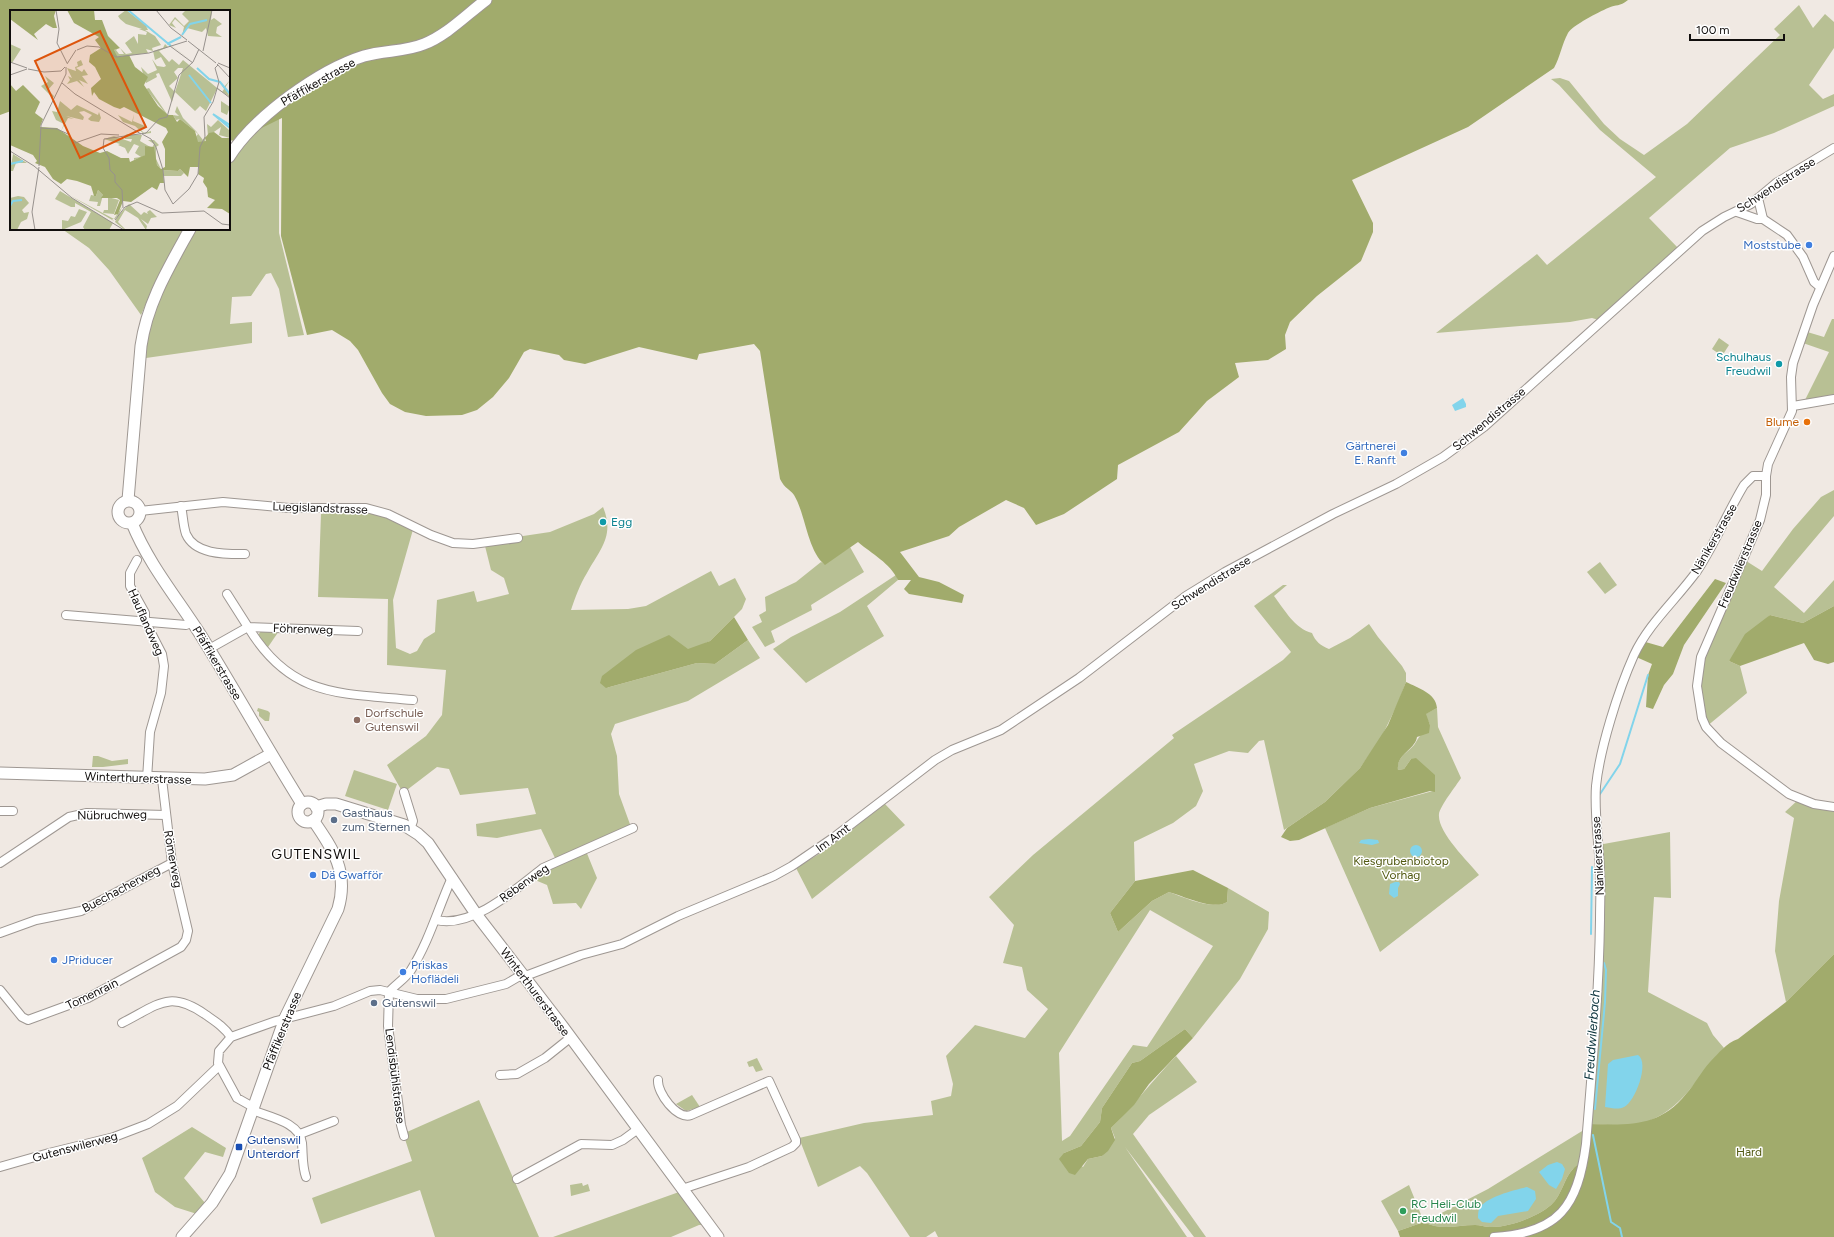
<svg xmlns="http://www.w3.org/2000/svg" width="1834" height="1237" viewBox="0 0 1834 1237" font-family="Figtree,sans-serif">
  <rect width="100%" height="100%" fill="#f0e9e3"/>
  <!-- green -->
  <g fill="#b8c094" fill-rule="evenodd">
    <polygon points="1799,5 1813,28 1825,14 1834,22 1834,48 1809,85 1823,99 1834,94 1834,106 1774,133 1730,148 1649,218 1680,250 1602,321 1592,318 1570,322 1436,333 1537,254 1547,265 1656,177 1600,130 1559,85 1551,79 1560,78 1569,81 1604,124 1620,139 1644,155 1687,124 1780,35 1774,29"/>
    <polygon points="279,109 279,233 304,335 288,337 279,289 271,273 266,274 251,296 232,297 230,324 252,322 252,343 146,358 148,323 156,300 194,229 229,229 229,165 240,148"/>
    <polygon points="62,229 184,229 151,292 141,315 109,270 89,248"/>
    <polygon points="1832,319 1834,319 1834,399 1803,404 1829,352 1800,342 1804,331 1824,337"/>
    <polygon points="1719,338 1729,345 1722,356 1712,349"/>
    <polygon points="1834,490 1834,516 1774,587 1804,613 1834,580 1834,606 1803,623 1770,615 1729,661 1740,666 1747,693 1706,727 1697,673 1743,559 1762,571 1793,529 1821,497"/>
    <path d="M603 507C615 536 600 549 587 573 580 584 575 598 571 610L628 609 646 606 711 571 719 586 735 578 746 599 742 609 710 641 606 688 697 663 715 664 748 640 760 658 688 701 615 724 611 734 617 756 619 794 631 827 586 851 597 878 581 909 576 903 553 904 547 885 535 880 555 858 541 829 497 838 477 836 476 824 536 814 528 788 460 795 449 769 437 767 403 793 387 765 426 736 442 715 446 670 387 665 388 599 318 597 321 514C362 509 376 513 414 526L393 600 396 648 410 654 417 651 424 639 435 632 437 600 474 591 477 602 509 594 504 578 491 570 484 542 550 532 594 514Z"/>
    <polygon points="850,547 864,572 811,605 812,610 771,631 775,642 765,647 752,627 762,622 759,615 766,611 765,597 796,582 821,562 825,564"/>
    <polygon points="1600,562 1617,585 1605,594 1587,572"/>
    <polygon points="896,575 898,580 867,606 884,636 806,683 773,649 791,637 840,612"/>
    <path d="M1283 585H1287L1274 596C1284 609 1295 629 1312 633 1315 641 1321 646 1329 649L1350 638 1369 624 1378 637 1402 666 1406 673V682L1398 703 1381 738 1360 768 1325 802 1284 830 1264 740 1259 741 1248 753 1229 751 1194 764 1203 791 1196 806 1173 823 1134 842 1135 881 1110 913 1118 932 1152 901 1169 892C1183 897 1214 911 1227 902L1228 888 1269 912 1268 929 1240 979 1193 1038 1185 1029 1140 1061 1132 1063 1102 1108 1100 1122 1081 1146 1064 1153 1083 1167 1088 1159 1102 1156 1115 1138 1111 1128C1134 1105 1154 1079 1176 1056L1197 1082 1149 1115 1133 1134 1206 1237H1194L1125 1147 1187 1237H938L935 1231 926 1237H910L867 1173 860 1166 818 1187 799 1138 864 1123 933 1115 931 1101 951 1096 953 1084 946 1056 975 1025 1025 1038 1048 1009 1027 990 1022 967 1003 963 1014 925 989 897 1033 855 1174 738 1172 735 1283 660 1291 652 1254 606ZM1150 910 1213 946 1147 1047 1133 1045 1070 1136 1062 1141 1059 1053Z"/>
    <polygon points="261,631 279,631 266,650 258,635"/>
    <polygon points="258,708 268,711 270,713 269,721 265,721 259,716 259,712 257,711"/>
    <path d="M1437 708 1438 727 1461 778C1456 786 1440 806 1439 814 1437 832 1468 861 1479 875L1380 952 1325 828 1370 808 1433 791 1411 759 1404 769 1398 770C1396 755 1411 752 1416 742 1420 735 1424 731 1430 725L1425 714Z"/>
    <polygon points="93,756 98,756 112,761 128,759 128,764 103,767 92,767"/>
    <polygon points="354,770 397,784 388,810 345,796"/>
    <polygon points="1799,799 1834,807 1834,954 1786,1002 1775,951 1779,901 1794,818 1785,812"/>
    <polygon points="885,804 905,825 812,899 796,868 819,854"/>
    <path d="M1670 832 1671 898 1654 897 1648 992 1707 1023 1713 1035 1724 1048C1695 1078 1679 1118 1633 1125 1619 1127 1602 1124 1588 1124L1595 1040 1598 845Z"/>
    <polygon points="757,1058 763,1070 756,1072 753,1066 749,1067 747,1062"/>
    <polygon points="692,1095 700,1107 686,1111 676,1104"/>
    <polygon points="479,1100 539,1237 435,1237 420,1190 321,1224 312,1198 412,1161 404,1136 407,1132"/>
    <polygon points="192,1127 226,1148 223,1157 205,1152 184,1178 205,1203 197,1214 175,1207 155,1192 142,1158"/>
    <path d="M1587 1128 1583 1162C1580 1164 1576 1166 1573 1169 1564 1178 1562 1195 1551 1205 1537 1217 1508 1228 1490 1227 1485 1227 1480 1225 1475 1225 1457 1225 1441 1231 1424 1222L1398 1231 1381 1201 1409 1185 1424 1222 1488 1189Z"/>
    <polygon points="582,1183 583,1186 588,1184 590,1191 571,1196 570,1185"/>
    <polygon points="679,1192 703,1225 699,1225 671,1237 553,1237"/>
  </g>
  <!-- forest -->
  <g fill="#a1ab6c">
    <path d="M0 0H1628C1619 7 1617 4 1608 8 1599 12 1573 25 1568 33 1562 44 1560 57 1554 68L1468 127 1352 180 1373 223V232L1361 261 1317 296 1290 322 1285 335 1286 349 1268 360 1235 363 1239 377 1207 401 1179 432 1118 465 1117 479 1064 514 1036 525 1024 508 1006 500 959 527 949 536 900 552 919 577 939 582 964 595 962 603 909 594 904 589 911 580H898C890 563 872 554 858 542L825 565C807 550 806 515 794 495 790 489 785 489 780 479L760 351 754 344 699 354 697 360 639 347 585 364 564 360 559 355 530 349 524 352 509 378 493 397 477 410 462 415 426 416 405 412 390 404 382 393 358 350 350 341 332 330 307 335 281 236 282 118 235 141 229 140V11H11V111L0 115Z"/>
    <polygon points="1715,579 1726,583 1684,645 1673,674 1664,685 1653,709 1646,707 1648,675 1652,664 1634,656 1642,641 1663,647"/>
    <polygon points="1834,606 1834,662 1828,664 1814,660 1804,643 1740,666 1729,661 1745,634 1770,615 1803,623"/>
    <polygon points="734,617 748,640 715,664 697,663 606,688 600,683 602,676 636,650 669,635 688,649 710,641"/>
    <path d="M1406 682C1418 688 1436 693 1437 708L1426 714 1430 725 1429 733 1417 737C1415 750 1396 754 1398 770L1404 769 1411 759 1416 758 1435 775V792L1430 791 1370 808 1299 840 1290 841 1281 837 1287 828 1325 802 1360 768 1388 725Z"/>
    <path d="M1193 870 1228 888 1227 902C1214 911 1183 896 1169 892L1152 901 1118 932 1110 913 1135 881Z"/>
    <path d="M1834 954V1237H1400L1398 1231 1424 1222C1441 1231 1457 1225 1475 1225 1480 1225 1485 1227 1490 1227 1508 1228 1537 1217 1551 1205 1562 1195 1564 1178 1573 1169 1575 1166 1580 1164 1583 1162L1588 1124C1627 1125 1659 1128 1686 1094 1695 1084 1701 1072 1710 1062 1719 1053 1726 1043 1738 1039L1786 1002Z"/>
    <polygon points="1185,1029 1193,1038 1149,1084 1134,1105 1111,1128 1115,1140 1108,1151 1102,1156 1088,1159 1075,1175 1069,1173 1059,1159 1064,1153 1081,1146 1100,1122 1102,1108 1132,1063 1140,1061"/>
  </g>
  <!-- water -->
  <g fill="#82d4eb">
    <polygon points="1463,398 1466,404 1466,407 1455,411 1452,405"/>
    <polygon points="1369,839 1378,840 1379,843 1372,845 1359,843 1361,840"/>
    <circle cx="1416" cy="851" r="6"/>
    <polygon points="1395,882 1399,882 1400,884 1398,888 1398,896 1394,898 1389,894 1390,884"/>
    <path d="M1638 1055C1650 1063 1635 1102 1624 1107 1618 1110 1612 1108 1605 1107L1608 1064 1613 1060Z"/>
    <polygon points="1557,1162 1562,1164 1565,1169 1562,1179 1556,1189 1549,1185 1539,1172 1548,1165"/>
    <path d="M1527 1187 1535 1191 1536 1199 1528 1211 1498 1216 1491 1223 1482 1222 1478 1218C1478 1216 1478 1212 1479 1209 1485 1197 1515 1190 1527 1187Z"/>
  </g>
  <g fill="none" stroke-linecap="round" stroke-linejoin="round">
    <!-- stream -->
    <g stroke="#82d4eb" stroke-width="2">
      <polyline points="1600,794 1620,764 1648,675"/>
      <polyline points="1591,934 1592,867"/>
      <polyline points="1595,1109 1605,1002 1606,970 1604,963"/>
      <polyline points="1593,1135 1611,1222 1620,1228 1622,1237"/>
    </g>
    <defs>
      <g id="minor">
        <polyline points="1758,198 1763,219"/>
        <polyline points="1737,212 1757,219 1763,219 1787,235 1803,257 1814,282 1820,287"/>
        <polyline points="1834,256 1813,305 1793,363 1791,377 1792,411 1768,464 1766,476 1766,495 1760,520 1701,657 1697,686 1702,718 1706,727 1721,743 1789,794 1814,804 1834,807"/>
        <polyline points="1793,406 1834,399"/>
        <path d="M181 506C183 515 183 525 186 534 195 555 226 554 245 554"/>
        <polyline points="140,511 223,502 289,508 366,508 388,514 431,535 453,543 473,544 518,538"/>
        <polyline points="137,560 130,573 130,586 145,613 145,621 162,654 164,666 161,693 150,732 147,779"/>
        <polyline points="227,594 248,627 358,631"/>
        <polyline points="66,615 186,625 193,622"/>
        <path d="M209 649 248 627C291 698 339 693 413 700"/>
        <polyline points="404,792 413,821 410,829"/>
        <polyline points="0,811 13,811"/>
        <polyline points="0,863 69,817 87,813 166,815"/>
        <path d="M436 920C472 929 516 889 543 868L633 828"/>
        <polyline points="0,933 36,920 81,911 172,863"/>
        <polyline points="0,990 22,1017 28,1020 88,998 181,947 186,940 188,931 172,863 162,779"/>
        <polyline points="389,992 388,1026 401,1125 404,1136"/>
        <path d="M389 992C396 984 405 979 411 970 428 943 437 912 450 882L453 878"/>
        <path d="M122 1023C158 1005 169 989 206 1015 216 1022 224 1027 231 1037"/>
        <polyline points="500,1075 517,1074 545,1058 570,1038"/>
        <path d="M658 1080C657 1093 677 1120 691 1115L769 1081 796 1140V1143L792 1147 749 1167 682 1189"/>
        <polyline points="253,1107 237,1098 218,1063 219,1051 231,1037 276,1021 334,1006 370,991 380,990 417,999 446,999 506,984 518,977 528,975 581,955 622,944 678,916 774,876 792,866 833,838 935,760 952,750 1001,730 1079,678 1186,596 1225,572 1333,514 1396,484 1443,457 1484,427 1702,231 1724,217 1751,204 1776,183 1834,148"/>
        <path d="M252 1110C269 1117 300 1122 302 1143 303 1154 302 1166 306 1177"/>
        <polyline points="300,1134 334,1121"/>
        <polyline points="0,1167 49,1153 114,1137 148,1124 177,1106 219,1066"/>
        <polyline points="517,1179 581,1144 612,1145 623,1140 638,1129"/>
        <path d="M1494 1237C1559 1233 1578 1206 1586 1144 1592 1069 1599 995 1600 920 1600 903 1601 887 1600 871 1599 843 1594 814 1596 786 1600 748 1618 691 1634 655 1649 623 1676 600 1697 571 1715 544 1727 513 1744 485L1753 476H1766"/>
      </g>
      <g id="major">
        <path d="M229 157C254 117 319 70 364 56 384 50 405 52 424 44 447 35 466 15 486 0"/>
        <path d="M128 500 141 346C147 303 169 267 190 229"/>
        <circle cx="129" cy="512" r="11"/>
        <path d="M132 523C148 563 177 598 200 634 235 690 267 748 302 804"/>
        <polyline points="0,773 205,779 233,775 271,754"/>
        <circle cx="308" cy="812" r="10"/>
        <polyline points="316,807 326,804 336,804 404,825 418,834 428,843 476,914 563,1027 718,1237"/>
        <path d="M182 1237 212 1203 230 1174 285 1018 338 909C349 872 333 849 313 820"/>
      </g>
    </defs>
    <!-- minor casing -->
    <use href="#minor" stroke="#9e9792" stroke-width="10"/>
    <!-- major casing -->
    <use href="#major" stroke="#9e9792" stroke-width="13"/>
    <!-- minor -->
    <use href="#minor" stroke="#fff" stroke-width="8"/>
    <!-- major -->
    <use href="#major" stroke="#fff" stroke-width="11"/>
  </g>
  <!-- markers -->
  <g fill="#3f7fe0" stroke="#fff" stroke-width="1.5">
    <circle cx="1809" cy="245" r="4"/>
    <circle cx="1404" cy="453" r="4"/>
    <circle cx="313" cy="875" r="4"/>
    <circle cx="54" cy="960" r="4"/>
    <circle cx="403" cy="972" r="4"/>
  </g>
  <g fill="#0f9aa8" stroke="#fff" stroke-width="1.5">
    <circle cx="1779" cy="364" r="4"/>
    <circle cx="603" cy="522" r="4"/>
  </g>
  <circle fill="#e8710a" stroke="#fff" stroke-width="1.5" cx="1807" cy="422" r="4"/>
  <circle fill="#8d6e63" stroke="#fff" stroke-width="1.5" cx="357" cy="720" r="4"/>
  <g fill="#5c6f8a" stroke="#fff" stroke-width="1.5">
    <circle cx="334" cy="820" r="4"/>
    <circle cx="374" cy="1003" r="4"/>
  </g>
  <rect fill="#1a4fb4" stroke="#fff" stroke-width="1.5" x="235" y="1143" width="8" height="8" rx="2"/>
  <circle fill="#2e9e5b" stroke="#fff" stroke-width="1.5" cx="1403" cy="1211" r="4"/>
  <g text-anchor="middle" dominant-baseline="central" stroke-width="3" stroke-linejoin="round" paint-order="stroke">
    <!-- street labels -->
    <g font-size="12" fill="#110e0d" stroke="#fff">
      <text transform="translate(318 82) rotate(-30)">Pfäffikerstrasse</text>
      <text transform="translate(1776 185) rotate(-33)">Schwendistrasse</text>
      <text transform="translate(1489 419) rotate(-40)">Schwendistrasse</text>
      <text transform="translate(320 508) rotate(2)">Luegislandstrasse</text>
      <text transform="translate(1714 539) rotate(-60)">Nänikerstrasse</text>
      <text transform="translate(1740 564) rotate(-67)">Freudwilerstrasse</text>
      <text transform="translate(1211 583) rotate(-32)">Schwendistrasse</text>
      <text transform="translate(146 622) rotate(66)">Hauflandweg</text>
      <text transform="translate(303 629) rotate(2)">Föhrenweg</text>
      <text transform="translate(217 663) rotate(59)">Pfäffikerstrasse</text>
      <text transform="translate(138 778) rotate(2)">Winterthurerstrasse</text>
      <text transform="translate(112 815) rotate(-1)">Nübruchweg</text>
      <text transform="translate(833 838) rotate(-36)">Im Amt</text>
      <text transform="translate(1598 856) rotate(-93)">Nänikerstrasse</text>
      <text transform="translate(173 859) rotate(80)">Römerweg</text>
      <text transform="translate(524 883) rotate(-35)">Rebenweg</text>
      <text transform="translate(121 889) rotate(-28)">Buechacherweg</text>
      <text transform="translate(535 992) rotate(53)">Winterthurerstrasse</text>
      <text transform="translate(92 994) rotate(-26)">Tomenrain</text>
      <text transform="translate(282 1031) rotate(-68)">Pfäffikerstrasse</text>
      <text transform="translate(395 1076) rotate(83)">Lendisbühlstrasse</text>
      <text transform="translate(75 1147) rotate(-15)">Gutenswilerweg</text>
    </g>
    <!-- shop labels -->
    <g font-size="12" fill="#366cbe" stroke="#fff" text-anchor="start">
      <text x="1801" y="245" text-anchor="end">Moststube</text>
      <text x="1396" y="446" text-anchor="end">Gärtnerei<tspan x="1396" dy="14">E. Ranft</tspan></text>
      <text x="321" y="875">Dä Gwafför</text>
      <text x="62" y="960">JPriducer</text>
      <text x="411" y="965">Priskas<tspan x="411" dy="14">Hoflädeli</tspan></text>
    </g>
    <!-- culture labels -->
    <g font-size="12" fill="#0d838f" stroke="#fff" text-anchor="end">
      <text x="1771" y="357">Schulhaus<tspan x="1771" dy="14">Freudwil</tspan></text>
      <text x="611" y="522" text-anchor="start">Egg</text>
    </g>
    <!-- food labels -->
    <g font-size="12" fill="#c56008" stroke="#fff" text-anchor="end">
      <text x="1799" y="422">Blume</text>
    </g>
    <!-- education labels -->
    <g font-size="12" fill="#785e54" stroke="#fff" text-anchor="start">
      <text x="365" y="713">Dorfschule<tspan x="365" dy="14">Gutenswil</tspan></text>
    </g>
    <!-- service labels -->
    <g font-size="12" fill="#4e5e75" stroke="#fff" text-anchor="start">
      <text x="342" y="813">Gasthaus<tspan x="342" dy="14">zum Sternen</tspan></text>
      <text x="382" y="1003">Gutenswil</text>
    </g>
    <!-- park labels -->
    <g font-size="12" fill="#515911" stroke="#fff">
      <text x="1401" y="861">Kiesgrubenbiotop<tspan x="1401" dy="14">Vorhag</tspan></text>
      <text x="1749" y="1152">Hard</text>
    </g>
    <!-- transit labels -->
    <g font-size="12" fill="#164399" stroke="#fff" text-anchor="start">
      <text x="247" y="1140">Gutenswil<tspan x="247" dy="14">Unterdorf</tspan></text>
    </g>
    <!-- leisure labels -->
    <g font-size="12" fill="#27864d" stroke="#fff" text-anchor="start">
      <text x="1411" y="1204">RC Heli-Club<tspan x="1411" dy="14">Freudwil</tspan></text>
    </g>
    <!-- water labels -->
    <g font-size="13" font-style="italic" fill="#08313a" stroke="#fff">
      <text transform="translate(1592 1035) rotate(-86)">Freudwilerbach</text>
    </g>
    <!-- quarter labels -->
    <g font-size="14" letter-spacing="1" fill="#110e0d" stroke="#fff">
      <text x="316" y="854">GUTENSWIL</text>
    </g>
  </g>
  <!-- overview -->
  <g transform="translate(10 10)">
    <rect width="220" height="220" fill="#f0e9e3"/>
    <path d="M116 0 183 52 136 16 138 20H135L145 26 151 35 142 38 143 41 153 38 155 34 158 37 149 41 159 52 162 49 169 55 173 50 212 82 214 79 210 72 199 69 188 59 200 69 210 72 214 77 220 70 215 78 220 87 207 79 196 101 190 96 185 101 165 82 162 92 149 63 146 64 147 67 136 73 131 57 138 64 147 60 142 49 147 56 154 57 156 56 151 47 145 50 143 41 136 39 138 43 108 47 103 41 108 38 106 40 109 44H114L110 38 116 44 122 43 115 33 124 26 128 34V24L136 25 137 22 129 19H132L116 14 110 9 108 6ZM168 58H173L165 82 159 76 168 68 164 62ZM176 0H202L201 10 204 8 212 14 207 17 206 23 212 27 198 26 196 18 192 22 177 18 172 26 174 17 165 9 162 13 166 18 159 15 165 7 174 16 179 11 172 4ZM0 34 11 39 2 53 0 52ZM71 50 73 55 66 58 72 62 74 59 78 65 72 66 78 74 69 70 74 77 67 71 57 74 60 70 58 66 62 68 57 58 66 61 65 57 68 56 67 52ZM35 66 44 73 38 80 44 86 43 88 31 76 38 72ZM139 78 157 104 169 106 165 102 167 96 173 108 186 121 193 130 195 127H197L195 129 196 136 193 144 185 128 188 124 185 121 170 109 166 110 163 105 156 104 136 79ZM50 91 61 100 67 95 88 105 89 102 91 108 89 112 81 111 78 109 82 105 74 101 69 102 74 107 73 110 56 106 64 109 58 108 51 121 54 114 46 110 42 101 47 102ZM211 91 220 97 217 105 211 102ZM124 104 123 111 135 116 134 119H130L134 123 141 121V123L134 124 125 116 113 112 108 105 122 112ZM208 110 220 121V128L209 125 211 117 198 126 197 114 201 117ZM117 124 132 125 130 131 142 138 144 134 138 130H144L149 135 146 137V149L151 159 147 155 142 139 136 136 135 145 132 147 124 150V148L131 147 125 143 129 136 124 134 118 144 115 138 108 135 110 134 94 129 104 126 121 132 122 129H115L114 126ZM3 144 17 153H6L3 161H0ZM170 159 174 163 171 166H154L153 160 168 161ZM88 180 93 185 90 196H87L88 192 79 191 81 185 86 186ZM50 181 103 213 99 220H75L73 217 81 202 65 193V197H61L45 189ZM59 185 104 209 112 197 109 205 119 194 131 205 134 202 138 204 137 202 140 200 147 207 141 208 138 214 131 209 137 216 136 220 128 208 115 200 108 212 116 220H115L105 212 108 205 105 209H102L104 211ZM8 186 14 187 19 193 12 200 14 203 19 202 17 209 11 212 7 220H0V188ZM98 187 109 190 104 204 93 203 94 200H98ZM69 199 77 202 71 212 52 220V210L58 211 61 206 65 207Z" fill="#b8c094" fill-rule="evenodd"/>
    <path d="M0 0H46L44 6 47 18H43L36 14 24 24 28 30 0 9ZM57 0H84L85 10H92L98 26 110 38 104 40 106 44 108 47 119 45 125 57 138 67 134 75 148 96 158 105H163L167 112 170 109 185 121 188 132 196 131 195 128 199 123 204 122 212 128H220V204L212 199 197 198 205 190 198 187 197 178 193 172 194 168 188 164 189 157H180L178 167 170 159 168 161 153 160 154 173H150L147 180 142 177 121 192 113 191 108 204 104 205 110 190 107 188H91L93 185 88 180 86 186H84L81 176 67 171 57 169 51 174 43 169 35 157 25 153 27 151 23 145 0 135V74L6 81 13 75 30 92 25 103 33 109 30 117 47 118 73 136 90 143 97 141 111 148H119L120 152 135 145V136L144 137 147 155 151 159 155 157V139L152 132 158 122 156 118 114 97 110 99 104 97 89 89 84 82 82 86 81 78 91 69 85 57 79 52 80 45 91 38 85 30 89 27 64 13Z" fill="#a1ab6c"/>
    <path fill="none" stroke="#82d4eb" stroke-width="2" d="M118 0 161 36M172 25 180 14 197 10M157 34 171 27M187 58 199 69 210 72 220 84M179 65 201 93M203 104 220 118M203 104 220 115M0 154 13 151M0 196 3 191 12 190"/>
    <path fill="none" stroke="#97918d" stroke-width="1" d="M46 0 49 19 47 33 57 53M146 0 161 18 177 30M178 31 206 53M160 36 183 53M67 40 77 36 89 37 106 47 139 43 177 31M193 41 202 0M0 52 17 58M208 53 220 58M57 54 66 40M207 54 220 68M18 59 34 62 51 61 55 57M0 65 17 59M52 73 65 84 131 124M207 78 220 88M31 118 47 119 58 124 65 133 91 124 109 125M132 124 141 129 146 137 153 160 155 180 163 194M0 141 24 156 62 188 114 220M29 156 31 115 56 64V57M163 194 179 179 188 164 190 137 195 127 194 107 203 92 209 72 205 58 208 55M113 198 112 180 105 172V165L100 160 99 148 93 138 94 129 136 123 149 109 157 107 169 65 183 52 189 39M105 210 115 197 127 192 152 203 194 201 212 214 220 215M25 220 22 202 29 157"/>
    <path fill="#dd550c" fill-opacity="0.15" stroke="#dd550c" stroke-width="2" d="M90 21 136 117 70 148 25 51Z"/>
    <rect width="220" height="220" fill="none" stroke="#110e0d" stroke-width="2"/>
  </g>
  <!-- scale -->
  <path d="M1690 34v6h94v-6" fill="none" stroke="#110e0d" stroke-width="2"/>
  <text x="1696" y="34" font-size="12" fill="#110e0d" stroke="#ffffff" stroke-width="3" paint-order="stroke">100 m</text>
</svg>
